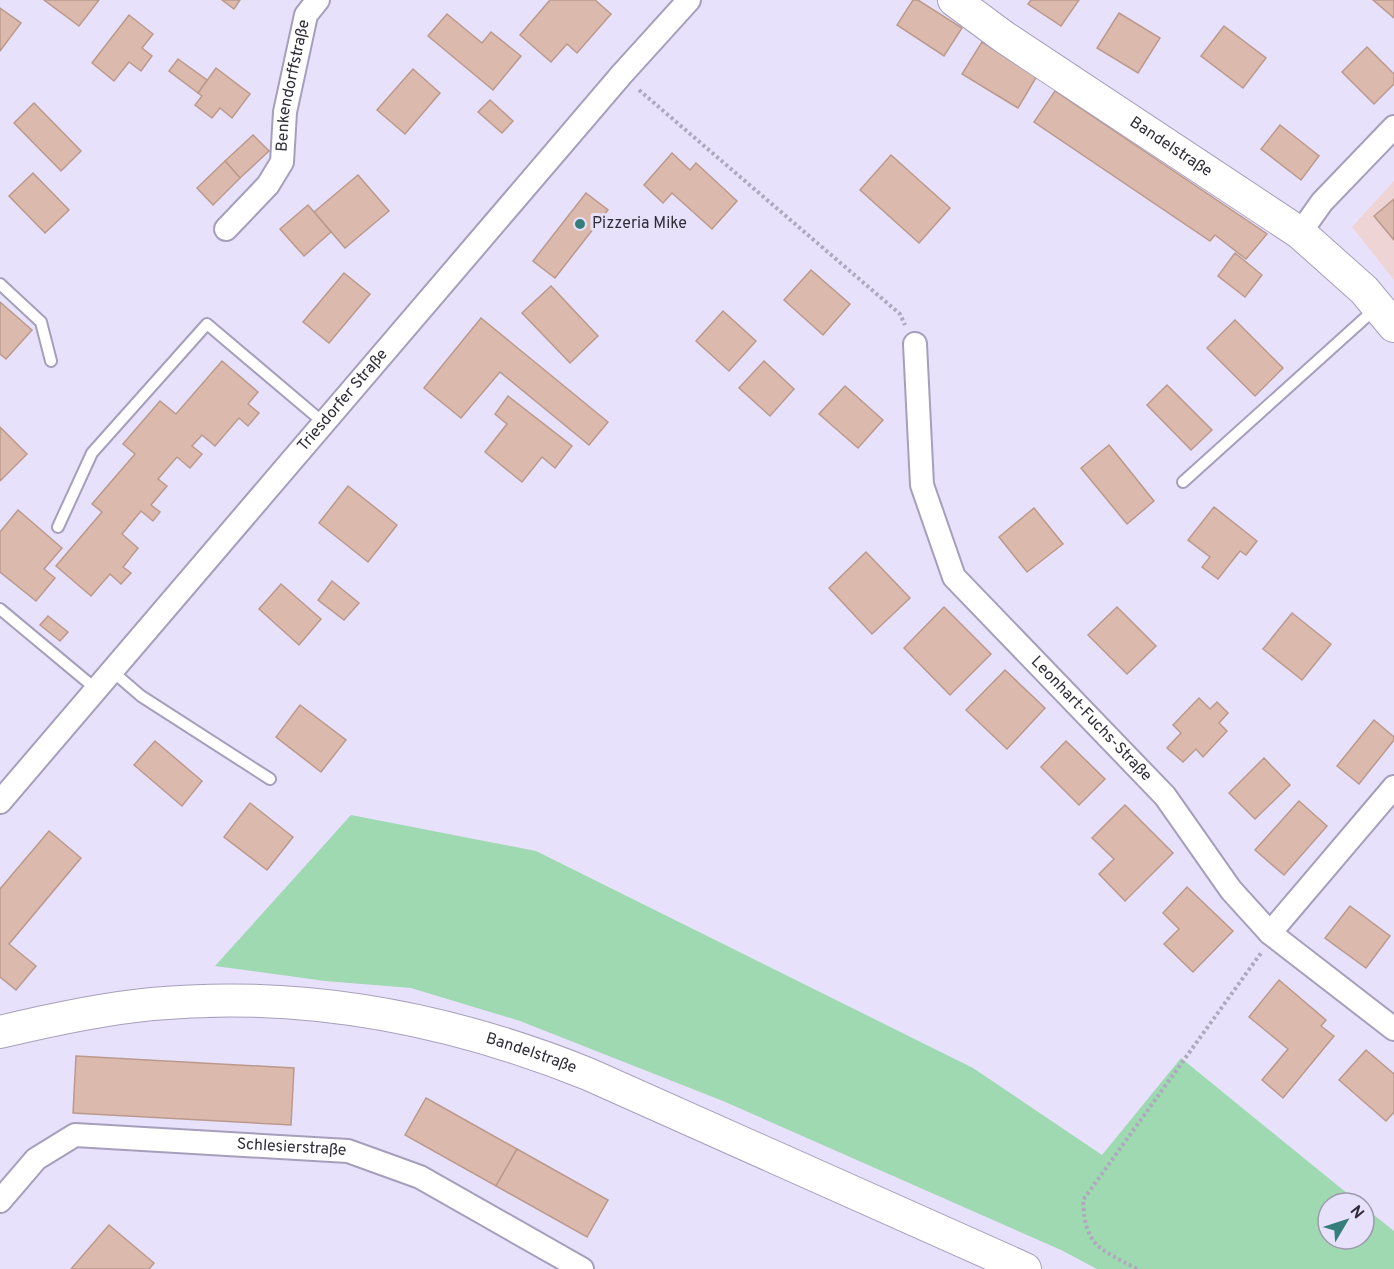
<svg xmlns="http://www.w3.org/2000/svg" width="1394" height="1269" viewBox="0 0 1394 1269" font-family="Overpass,sans-serif">
  <rect width="100%" height="100%" fill="#e7e1fb"/>
  <!-- commercial -->
  <polygon fill="#efd4d5" points="1394,181 1394,280 1352,227"/>
  <!-- green -->
  <polygon fill="#9fd9b1" points="351,815 536,851 973,1068 1102,1155 1181,1058 1359,1203 1328,1203 1328,1239 1364,1239 1364,1207 1394,1231 1394,1269 1097,1269 1061,1250 723,1101 520,1021 411,988 325,981 215,966"/>
  <!-- building -->
  <g fill="#dbb9ac" stroke="#bb9a8d" stroke-width="1.5">
    <polygon points="44,0 99,0 79,26"/>
    <polygon points="222,0 240,0 234,9"/>
    <polygon points="550,0 595,0 611,14 577,53 567,44 551,62 520,35"/>
    <polygon points="913,0 918,0 962,28 944,56 897,25"/>
    <polygon points="1031,0 1079,0 1061,26 1028,4"/>
    <polygon points="1373,0 1394,0 1394,18"/>
    <polygon points="0,8 21,23 0,51"/>
    <polygon points="1119,13 1160,38 1138,73 1097,48"/>
    <polygon points="447,14 482,43 491,32 521,56 493,90 428,36"/>
    <polygon points="129,15 153,34 142,48 152,56 141,71 129,62 114,81 92,63"/>
    <polygon points="1224,26 1266,58 1243,88 1201,56"/>
    <polygon points="982,42 1037,76 1018,108 962,74"/>
    <polygon points="1367,47 1394,74 1394,84 1374,104 1342,72"/>
    <polygon points="178,59 207,80 198,93 169,71"/>
    <polygon points="216,68 250,94 232,118 220,108 212,118 195,105 202,96 198,93"/>
    <polygon points="413,69 440,93 405,134 377,110"/>
    <polygon points="1055,91 1267,234 1246,259 1215,235 1210,241 1034,122"/>
    <polygon points="490,100 513,121 502,133 478,112"/>
    <polygon points="34,103 81,151 61,171 14,123"/>
    <polygon points="1280,125 1319,156 1301,180 1261,149"/>
    <polygon points="253,135 269,151 240,178 225,161"/>
    <polygon points="672,153 690,170 696,163 737,201 712,229 672,193 663,203 644,185"/>
    <polygon points="891,155 950,208 919,243 860,190"/>
    <polygon points="225,161 240,178 213,205 197,188"/>
    <polygon points="33,173 69,210 45,233 9,196"/>
    <polygon points="358,175 389,211 345,248 314,212"/>
    <polygon points="586,193 608,210 555,278 533,261"/>
    <polygon points="1394,199 1394,240 1374,216"/>
    <polygon points="308,205 331,232 304,256 280,229"/>
    <polygon points="1235,253 1262,275 1245,297 1218,276"/>
    <polygon points="811,270 850,304 823,335 784,300"/>
    <polygon points="344,273 370,294 329,343 303,322"/>
    <polygon points="551,286 598,336 570,363 522,313"/>
    <polygon points="0,302 32,330 6,359 0,354"/>
    <polygon points="723,311 756,341 729,371 696,341"/>
    <polygon points="481,318 608,422 589,445 500,372 461,418 424,388"/>
    <polygon points="1235,320 1283,368 1255,396 1207,348"/>
    <polygon points="222,361 258,392 248,404 259,413 248,426 239,418 215,446 202,435 192,446 202,454 190,468 177,457 158,479 167,486 151,505 160,512 153,521 141,511 122,534 138,548 123,567 131,573 121,584 110,574 91,596 56,566 102,512 92,504 135,454 123,444 160,401 176,414"/>
    <polygon points="764,361 794,389 770,416 739,388"/>
    <polygon points="1167,385 1212,430 1191,450 1147,405"/>
    <polygon points="845,386 883,420 858,448 819,414"/>
    <polygon points="508,396 572,446 555,468 542,457 522,482 485,452 507,424 495,414"/>
    <polygon points="0,427 27,454 0,481"/>
    <polygon points="1109,445 1154,501 1127,524 1081,468"/>
    <polygon points="348,486 397,525 368,562 319,523"/>
    <polygon points="1214,507 1257,541 1246,555 1240,551 1218,579 1202,567 1210,557 1188,540"/>
    <polygon points="1034,508 1063,544 1027,572 999,537"/>
    <polygon points="18,510 62,548 44,569 55,578 36,601 0,572 0,532"/>
    <polygon points="866,552 910,598 872,634 829,588"/>
    <polygon points="332,581 359,603 344,620 318,600"/>
    <polygon points="281,584 321,619 299,645 259,609"/>
    <polygon points="944,607 991,654 950,695 904,648"/>
    <polygon points="1117,607 1156,646 1127,674 1088,635"/>
    <polygon points="1292,613 1331,644 1302,680 1263,649"/>
    <polygon points="48,616 68,632 60,641 40,625"/>
    <polygon points="1005,670 1045,708 1007,749 966,710"/>
    <polygon points="1199,698 1210,709 1217,702 1228,713 1219,723 1227,731 1203,757 1196,749 1183,762 1167,748 1181,733 1173,725"/>
    <polygon points="300,705 346,740 321,772 276,737"/>
    <polygon points="1374,720 1394,737 1394,740 1359,784 1337,766"/>
    <polygon points="155,741 202,781 182,806 134,765"/>
    <polygon points="1066,741 1105,779 1079,805 1041,767"/>
    <polygon points="1264,758 1290,785 1255,819 1229,793"/>
    <polygon points="1299,801 1327,826 1284,875 1255,850"/>
    <polygon points="250,803 293,837 267,870 224,837"/>
    <polygon points="1125,805 1173,853 1125,901 1099,874 1114,859 1092,838"/>
    <polygon points="49,831 81,858 9,944 36,966 16,990 0,977 0,889"/>
    <polygon points="1187,887 1233,931 1193,972 1164,944 1179,929 1163,913"/>
    <polygon points="1350,906 1390,936 1366,968 1325,938"/>
    <polygon points="1279,980 1326,1020 1321,1026 1334,1036 1283,1098 1262,1080 1288,1049 1249,1017"/>
    <polygon points="1366,1050 1394,1074 1394,1112 1386,1121 1339,1080"/>
    <polygon points="76,1056 294,1068 291,1125 73,1113"/>
    <polygon points="426,1098 517,1149 496,1186 405,1135"/>
    <polygon points="517,1149 608,1200 587,1237 496,1186"/>
    <polygon points="109,1225 154,1263 149,1269 71,1269"/>
  </g>
  <g fill="none" stroke-linecap="round" stroke-linejoin="round">
    <defs>
      <g id="lane">
        <polyline points="0,284 41,322 51,361"/>
        <polyline points="1183,482 1375,309"/>
        <polyline points="58,527 92,453 207,324 324,423"/>
        <polyline points="0,609 96,689"/>
        <polyline points="112,671 141,696 270,779"/>
      </g>
      <g id="street">
        <path id="s1" d="M226 229 268 185 282 162 285 112 306 15 318 0"/>
        <polyline points="1300,233 1322,202 1394,127"/>
        <path id="s2" d="M915 344 922 485 954 577 1165 796 1231 890 1270 933 1394 1029"/>
        <path id="s3" d="M0 802 622 74 689 0"/>
        <polyline points="1270,933 1394,787"/>
        <path id="s4" d="M0 1201 36 1159 75 1135 348 1151 420 1177 582 1269"/>
      </g>
      <g id="secondary">
        <path id="s5" d="M954 0 1004 37 1300 233 1364 290 1394 326"/>
        <path id="s6" d="M0 1032C50 1020 100 1009 152 1004 302 990 449 1018 588 1074L1025 1269"/>
      </g>
    </defs>
    <!-- lane casing -->
    <use href="#lane" stroke="#a69fbc" stroke-width="14"/>
    <!-- street casing -->
    <use href="#street" stroke="#a69fbc" stroke-width="26"/>
    <!-- secondary casing -->
    <use href="#secondary" stroke="#a69fbc" stroke-width="34"/>
    <!-- path -->
    <g stroke="#aea9be" stroke-width="4" stroke-dasharray="3 3" stroke-linecap="butt">
      <polyline points="639,90 900,314 905,325"/>
      <path d="M1137 1269C1099 1248 1085 1247 1083 1200L1261 953"/>
    </g>
    <!-- lane -->
    <use href="#lane" stroke="#fff" stroke-width="10"/>
    <!-- street -->
    <use href="#street" stroke="#fff" stroke-width="22"/>
    <!-- secondary -->
    <use href="#secondary" stroke="#fff" stroke-width="32"/>
  </g>
  <!-- markers -->
  <circle fill="#357e7c" stroke="#e7e1fb" stroke-width="2" cx="580" cy="224" r="6"/>
  <g text-anchor="middle" dominant-baseline="central" stroke-width="6" stroke-linejoin="round" paint-order="stroke">
    <!-- street labels -->
    <g font-size="16" fill="#302d39" stroke="#e7e1fb">
      <text stroke="none"><textPath href="#s1" startOffset="165">Benkendorffstraße</textPath></text>
      <text stroke="none"><textPath href="#s5" startOffset="262">Bandelstraße</textPath></text>
      <text stroke="none"><textPath href="#s3" startOffset="528">Triesdorfer Straße</textPath></text>
      <text stroke="none"><textPath href="#s2" startOffset="436">Leonhart-Fuchs-Straße</textPath></text>
      <text stroke="none"><textPath href="#s6" startOffset="540">Bandelstraße</textPath></text>
      <text stroke="none"><textPath href="#s4" startOffset="318">Schlesierstraße</textPath></text>
    </g>
    <!-- poi labels -->
    <g font-size="16" fill="#302d39" stroke="#e7e1fb" text-anchor="start">
      <text x="592" y="224">Pizzeria Mike</text>
    </g>
  </g>
  <!-- north arrow -->
  <g transform="translate(1346 1221) rotate(51)"><circle r="28" fill="#e7e1fb" stroke="#9e99ad" stroke-width="1.5"/>
  <path d="M0-4.5L10 22L0 15L-10 22Z" fill="#357e7c"/>
  <text y="-9" font-size="16" font-weight="bold" text-anchor="middle" fill="#302d39">N</text>
  </g>
</svg>
